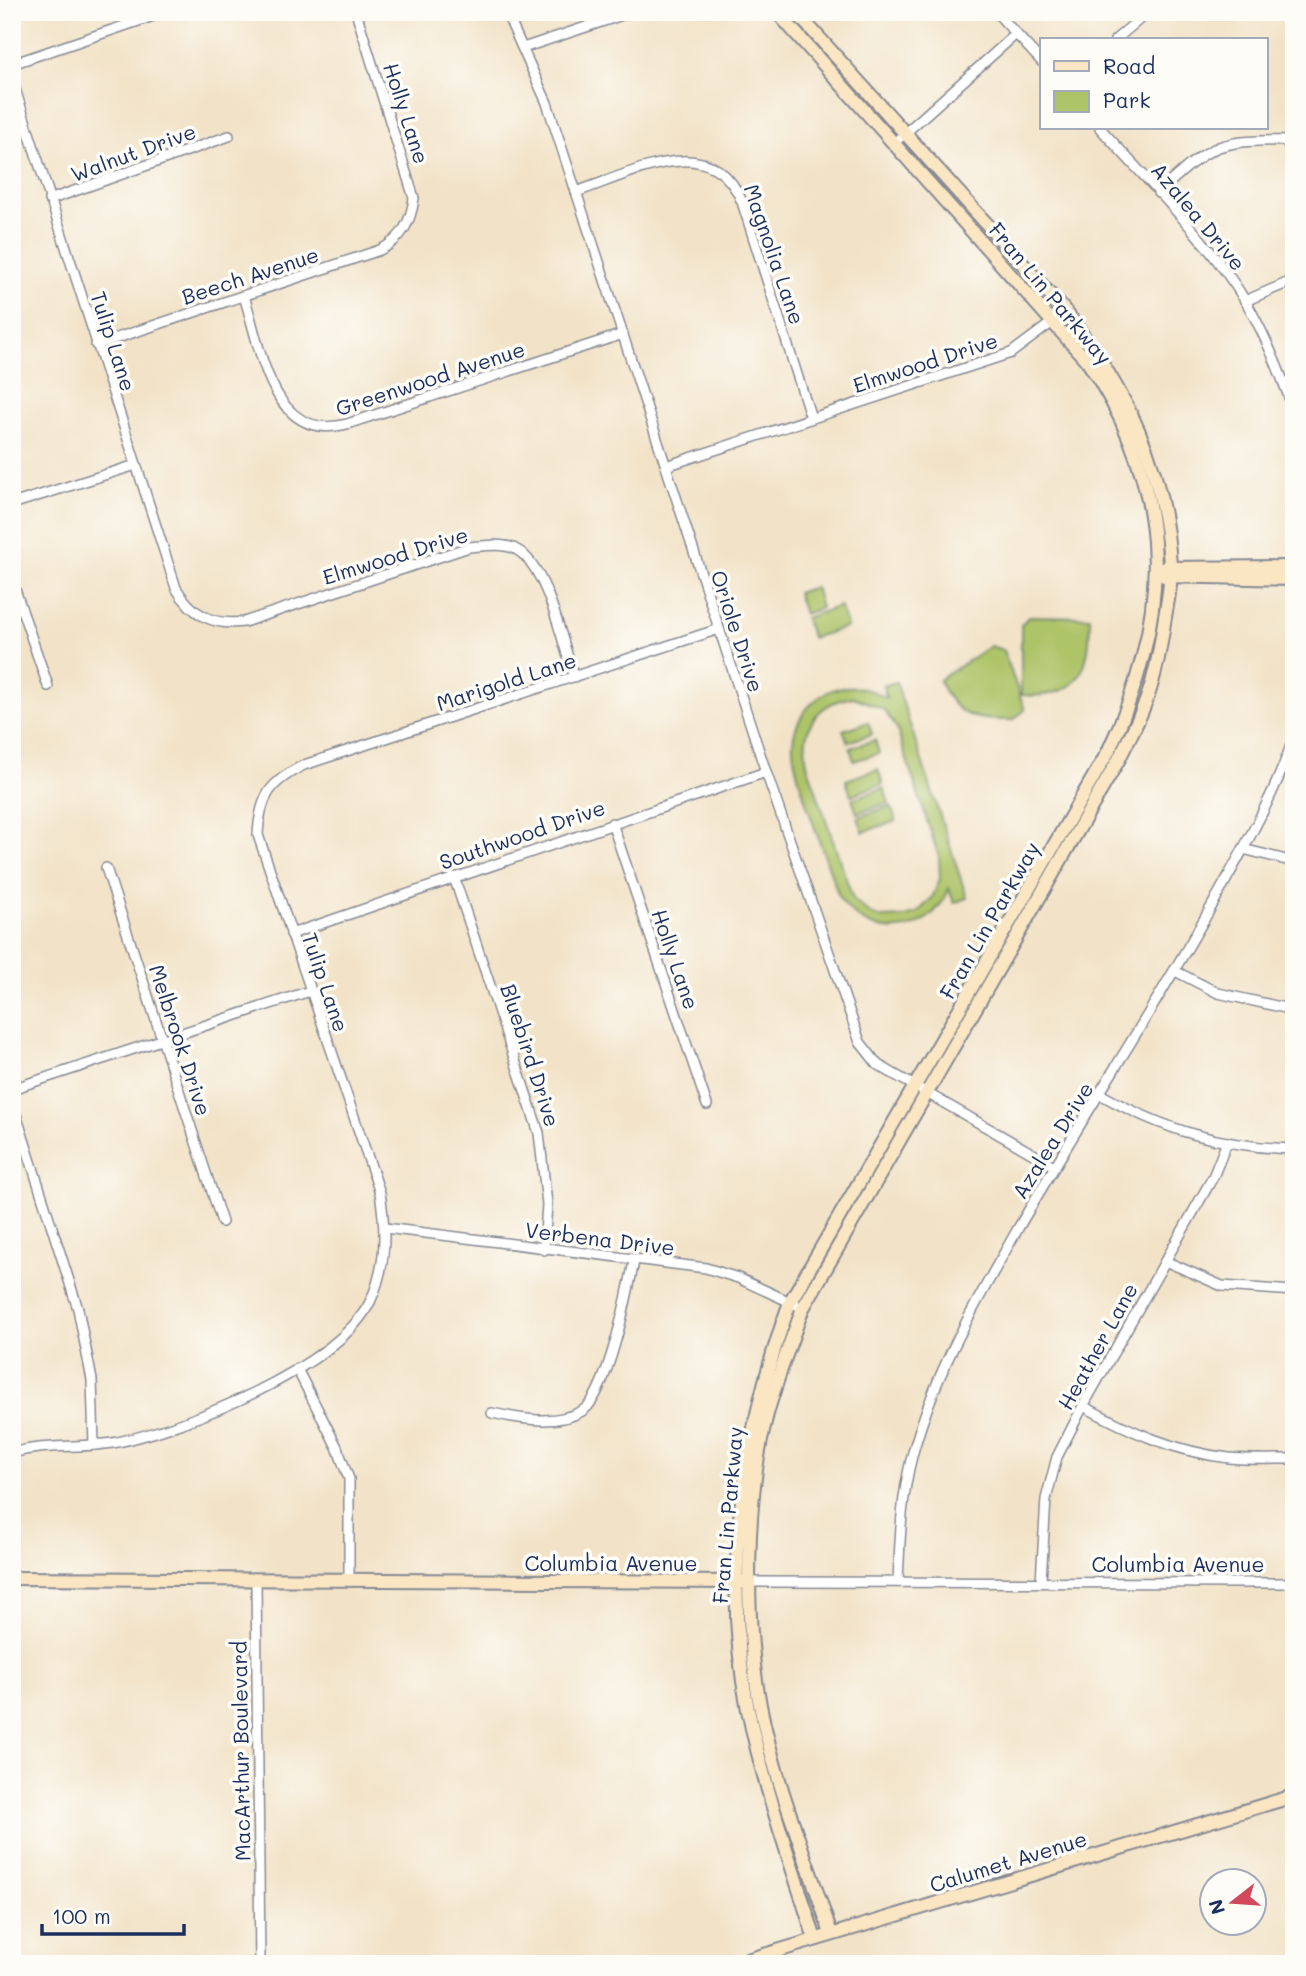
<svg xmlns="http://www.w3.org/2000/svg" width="1306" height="1976" viewBox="0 0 1306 1976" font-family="Mali,sans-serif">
  <rect width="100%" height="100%" fill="#fdfcf7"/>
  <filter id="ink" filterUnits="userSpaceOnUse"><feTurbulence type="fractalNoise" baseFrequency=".0143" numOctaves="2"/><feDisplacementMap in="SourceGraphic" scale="14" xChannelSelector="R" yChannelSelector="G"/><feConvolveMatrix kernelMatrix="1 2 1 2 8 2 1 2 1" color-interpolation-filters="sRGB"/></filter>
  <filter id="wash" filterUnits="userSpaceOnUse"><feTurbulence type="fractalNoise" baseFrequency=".00686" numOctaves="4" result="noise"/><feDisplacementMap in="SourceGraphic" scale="28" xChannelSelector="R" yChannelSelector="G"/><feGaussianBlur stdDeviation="1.57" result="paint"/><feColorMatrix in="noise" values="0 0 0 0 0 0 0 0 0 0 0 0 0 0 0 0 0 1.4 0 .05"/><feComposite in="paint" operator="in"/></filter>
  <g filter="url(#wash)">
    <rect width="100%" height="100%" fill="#f2e3c8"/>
    <!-- green -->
    <g fill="#aec469" stroke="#647a64" stroke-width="2" fill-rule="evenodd">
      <polygon points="815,587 821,608 804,614 797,593"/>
      <polygon points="840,606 847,627 812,638 805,618"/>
      <path d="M1029 616 1090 617C1090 669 1081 700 1021 695V625Z"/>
      <path d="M990 646 1003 650 1025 710 1013 720C974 720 956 719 939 680Z"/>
      <path d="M896 682 967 898 954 903 949 889C927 941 868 942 839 897 829 865 790 769 793 742 795 722 807 704 824 694 844 682 868 687 886 698L883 686ZM854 697 883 709 896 727 939 857 940 879 932 898 917 913 906 917 882 918 870 914 853 899 807 764C800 728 816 702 854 697Z"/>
      <polygon points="868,722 872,734 848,742 843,730"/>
      <polygon points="875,740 879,753 854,761 850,748"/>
      <polygon points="878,769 883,784 851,795 846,780"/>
      <polygon points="884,788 889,803 857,813 852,799"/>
      <polygon points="891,806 896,821 863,832 858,817"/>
    </g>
  </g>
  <g filter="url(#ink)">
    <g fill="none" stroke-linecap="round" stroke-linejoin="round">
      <defs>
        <g id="street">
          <polyline points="506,12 547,103 766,772 860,1042 878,1065 1054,1166"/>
          <polyline points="996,12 1042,62"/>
          <polyline points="1115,40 1148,12"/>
          <polyline points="523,48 631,12"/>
          <polyline points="12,64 165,12"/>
          <path d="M12 80 176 588C192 615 213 626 244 622L469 547C483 546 504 542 517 550 547 566 563 645 574 677"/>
          <path d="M1100 128C1150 184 1207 238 1246 302 1266 336 1281 374 1294 411"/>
          <polyline points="894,143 1016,34"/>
          <path d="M576 192C631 174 712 127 742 202L811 418"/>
          <path d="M1158 193C1215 141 1217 140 1294 141"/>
          <polyline points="49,200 229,136"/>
          <path d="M244 296C261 348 271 444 347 424L623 334"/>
          <polyline points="1245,301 1294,280"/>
          <path d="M96 345 380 250C402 239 411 222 414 198L356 12"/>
          <polyline points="666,466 1011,353 1066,312"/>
          <polyline points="12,504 136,465"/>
          <polyline points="12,581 48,686"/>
          <polyline points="612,823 707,1105"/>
          <polyline points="1243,849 1294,862"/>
          <polyline points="106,868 222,1222"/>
          <polyline points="454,877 539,1133 547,1204 544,1250"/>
          <polyline points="291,934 766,772"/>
          <polyline points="1175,971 1218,993 1294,1010"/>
          <polyline points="12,1089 310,991"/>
          <path d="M1100 1094C1164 1130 1221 1147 1294 1149"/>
          <polyline points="12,1102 78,1309 92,1380 94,1445"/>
          <polyline points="385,1228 706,1268 738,1278 803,1308"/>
          <polyline points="1165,1261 1222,1286 1294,1291"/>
          <polyline points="297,1369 337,1447 349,1479 349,1579"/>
          <path d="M1083 1406C1129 1431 1176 1452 1229 1458 1250 1460 1273 1459 1294 1459"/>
          <path d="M492 1413C519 1419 556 1426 582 1411 607 1397 628 1292 634 1261"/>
          <path d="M12 1453C47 1443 83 1449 118 1442 186 1428 338 1367 370 1302 387 1266 386 1230 380 1193L258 835C260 796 270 782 304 765L719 629"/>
          <polyline points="256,1579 260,1964"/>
          <polyline points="1041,1581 1046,1499 1057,1457 1083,1406 1213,1177 1227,1142"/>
          <polyline points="751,1582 1294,1583"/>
          <path d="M898 1582C900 1540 901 1498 912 1456 934 1374 974 1306 1016 1232 1080 1121 1151 1014 1214 902 1243 849 1276 794 1294 736"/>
        </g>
        <g id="secondary">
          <path d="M777 12 1088 362C1175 492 1172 615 1108 752L790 1302C744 1429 721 1575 748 1710 764 1788 791 1863 815 1939"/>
          <path d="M796 12 1066 312C1126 391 1164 464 1170 565 1172 584 1167 604 1164 623 1160 651 1155 680 1144 706 1137 724 1127 742 1119 759L803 1308C790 1343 777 1378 767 1414 745 1498 744 1620 760 1705 775 1783 807 1859 831 1934"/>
          <polyline points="1165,568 1294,567"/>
          <polyline points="1164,576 1294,579"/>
          <polyline points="12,1578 744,1582"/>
          <polyline points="734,1964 1294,1796"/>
        </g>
      </defs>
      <!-- street casing -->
      <use href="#street" stroke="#868993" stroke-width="12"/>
      <!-- secondary casing -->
      <use href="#secondary" stroke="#868993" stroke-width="16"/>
      <!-- street -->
      <use href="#street" stroke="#fff" stroke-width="9"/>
      <!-- secondary -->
      <use href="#secondary" stroke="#fbe6c4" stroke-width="12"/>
    </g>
  </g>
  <g text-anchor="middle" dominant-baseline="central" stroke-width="7" stroke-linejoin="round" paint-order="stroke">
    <!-- street labels -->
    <g font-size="21" fill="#1b2f5e" stroke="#fdfcf7">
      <text transform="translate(407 113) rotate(72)">Holly Lane</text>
      <text transform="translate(133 152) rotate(-20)">Walnut Drive</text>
      <text transform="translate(1199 216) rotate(50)">Azalea Drive</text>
      <text transform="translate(775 254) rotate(71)">Magnolia Lane</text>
      <text transform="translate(250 275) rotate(-18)">Beech Avenue</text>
      <text transform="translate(1051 293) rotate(50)">Fran Lin Parkway</text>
      <text transform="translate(114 341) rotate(72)">Tulip Lane</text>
      <text transform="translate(925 362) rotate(-18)">Elmwood Drive</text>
      <text transform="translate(430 378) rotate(-18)">Greenwood Avenue</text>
      <text transform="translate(395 555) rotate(-17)">Elmwood Drive</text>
      <text transform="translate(738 631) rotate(72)">Oriole Drive</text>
      <text transform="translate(506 681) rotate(-18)">Marigold Lane</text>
      <text transform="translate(522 834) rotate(-19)">Southwood Drive</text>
      <text transform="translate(989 920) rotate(-60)">Fran Lin Parkway</text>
      <text transform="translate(676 959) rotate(71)">Holly Lane</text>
      <text transform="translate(326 982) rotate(71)">Tulip Lane</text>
      <text transform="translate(181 1040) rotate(72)">Melbrook Drive</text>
      <text transform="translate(531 1055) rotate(72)">Bluebird Drive</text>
      <text transform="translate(1052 1140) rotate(-58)">Azalea Drive</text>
      <text transform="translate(600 1238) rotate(7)">Verbena Drive</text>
      <text transform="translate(1097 1346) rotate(-61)">Heather Lane</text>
      <text transform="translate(727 1515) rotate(-85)">Fran Lin Parkway</text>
      <text x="611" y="1562">Columbia Avenue</text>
      <text x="1178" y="1563">Columbia Avenue</text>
      <text transform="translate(240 1751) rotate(-91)">MacArthur Boulevard</text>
      <text transform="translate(1008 1861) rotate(-17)">Calumet Avenue</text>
    </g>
  </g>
  <!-- margin -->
  <rect width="1306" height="1976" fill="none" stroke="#fdfcf7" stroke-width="42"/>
  <!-- legend -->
  <rect x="1040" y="38" width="228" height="91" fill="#fdfcf7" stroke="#a3aaba" stroke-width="2"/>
  <rect x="1054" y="61" width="35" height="10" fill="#fbe6c4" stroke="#a3aaba" stroke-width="2"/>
  <text x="1103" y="74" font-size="21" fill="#1b2f5e">Road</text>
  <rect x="1054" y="91" width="35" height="21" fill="#aec469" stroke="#a3aaba" stroke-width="2"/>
  <text x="1103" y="108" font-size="21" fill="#1b2f5e">Park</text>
  <!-- north arrow -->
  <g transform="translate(1233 1902) rotate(253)"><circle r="33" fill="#fdfcf7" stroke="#a3aaba" stroke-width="2"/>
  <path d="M0-5L12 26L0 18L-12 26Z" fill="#d1495b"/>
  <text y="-10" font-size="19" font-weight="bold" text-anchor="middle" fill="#1b2f5e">N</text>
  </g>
  <!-- scale -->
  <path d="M42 1924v10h142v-10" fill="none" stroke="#1b2f5e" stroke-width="3.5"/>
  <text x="52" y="1924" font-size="21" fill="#1b2f5e" stroke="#fdfcf7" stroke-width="5" paint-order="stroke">100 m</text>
</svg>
